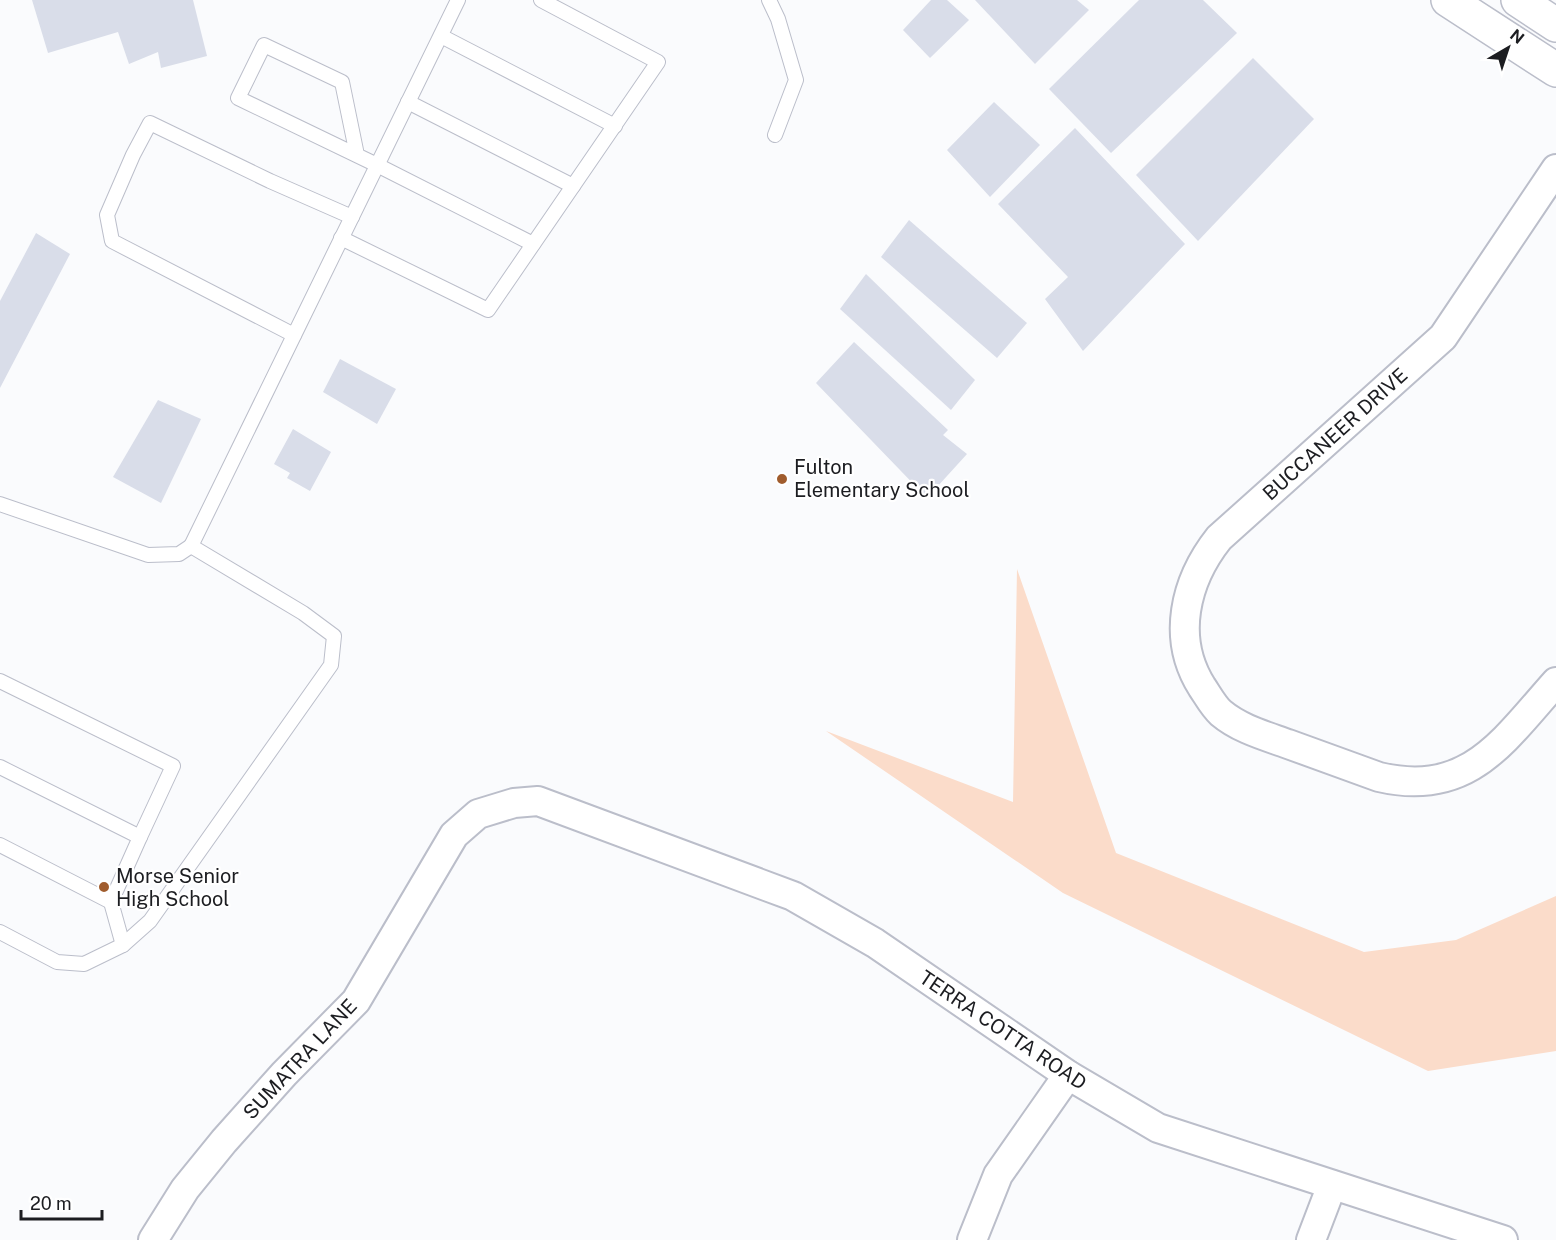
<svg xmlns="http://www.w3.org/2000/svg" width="1556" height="1240" viewBox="0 0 1556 1240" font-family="'Public Sans',sans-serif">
  <rect width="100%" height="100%" fill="#fafbfd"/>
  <!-- green -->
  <polygon fill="#fbdcca" points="1017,569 1116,853 1364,952 1456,940 1556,896 1556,1051 1428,1071 1063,893 826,731 1013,802"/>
  <!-- building -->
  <g fill="#d9dde9">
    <polygon points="32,0 193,0 207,56 161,68 158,52 129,64 118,32 48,53"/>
    <polygon points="931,0 947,0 969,20 930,58 903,30"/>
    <polygon points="975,0 1077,0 1089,10 1035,64"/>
    <polygon points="1139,0 1203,0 1237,33 1111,153 1049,89"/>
    <polygon points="1253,58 1314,119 1198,241 1136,175"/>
    <polygon points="994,102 1040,145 990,197 947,150"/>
    <polygon points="1075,128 1185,244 1083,351 1045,299 1068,277 998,204"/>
    <polygon points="909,220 1027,323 997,358 881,257"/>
    <polygon points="36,233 70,254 0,388 0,301"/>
    <polygon points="866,274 975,380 951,410 840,309"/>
    <polygon points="854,342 948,430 943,435 967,454 927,498 816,383"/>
    <polygon points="340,359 396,389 377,424 323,392"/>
    <polygon points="158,400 201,419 161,503 113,477"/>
    <polygon points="293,429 331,452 310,491 287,478 290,473 274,464"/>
  </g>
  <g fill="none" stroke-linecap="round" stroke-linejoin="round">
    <defs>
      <g id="lane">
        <polyline points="769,0 778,19 796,80 775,135"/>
        <polyline points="441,36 615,126"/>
        <polyline points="408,102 573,186"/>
        <polyline points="357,155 342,82 264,45 238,98 377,165 533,244"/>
        <polyline points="341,238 488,310 658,62 541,0"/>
        <polyline points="294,335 112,241 107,215 133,155 150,123 270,181 352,217"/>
        <polyline points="0,504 148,555 179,554 191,546"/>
        <polyline points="0,681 173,766 140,837"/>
        <polyline points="0,767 140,837 111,902 123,945"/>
        <polyline points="0,845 111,902"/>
        <polyline points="0,932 57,962 84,964 123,945 150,921 331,665 334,636 303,613 191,546 458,0"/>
      </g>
      <g id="street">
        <path d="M1556 169 1443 337 1219 538C1185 581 1171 638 1202 687 1208 696 1214 707 1221 713 1240 729 1266 736 1288 744 1319 755 1349 766 1379 777 1469 798 1503 741 1556 682"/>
        <polyline points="153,1240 185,1189 224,1141 284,1074 356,1001 454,835 478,814 514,803 538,801 793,896 875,943 1068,1075 1158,1128 1503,1240"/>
        <polyline points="972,1240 998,1175 1068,1075"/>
        <polyline points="1311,1240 1332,1185"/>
      </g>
      <g id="secondary">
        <polyline points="1448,0 1556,70"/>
        <polyline points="1518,0 1556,25"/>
      </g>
    </defs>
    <!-- lane casing -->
    <use href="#lane" stroke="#bbbeca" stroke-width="16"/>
    <!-- street casing -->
    <use href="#street" stroke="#bbbeca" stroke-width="32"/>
    <!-- secondary casing -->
    <use href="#secondary" stroke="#bbbeca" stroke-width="36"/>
    <!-- lane -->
    <use href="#lane" stroke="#fff" stroke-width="14"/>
    <!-- street -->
    <use href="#street" stroke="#fff" stroke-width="28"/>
    <!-- secondary -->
    <use href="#secondary" stroke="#fff" stroke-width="33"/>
  </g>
  <!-- markers -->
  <g fill="#a05c2d" stroke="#fff" stroke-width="2">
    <circle cx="782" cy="479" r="6"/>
    <circle cx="104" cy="887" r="6"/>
  </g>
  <g text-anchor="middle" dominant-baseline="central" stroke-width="4.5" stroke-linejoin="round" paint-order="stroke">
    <!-- street labels -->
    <g font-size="20" fill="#1c1d21" stroke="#fff">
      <text transform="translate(1335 434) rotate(-42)">BUCCANEER DRIVE</text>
      <text transform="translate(1003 1030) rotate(34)">TERRA COTTA ROAD</text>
      <text transform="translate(300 1059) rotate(-47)">SUMATRA LANE</text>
    </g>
    <!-- poi labels -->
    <g font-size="20" fill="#1c1d21" stroke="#fff" text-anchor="start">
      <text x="794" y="467">Fulton<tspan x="794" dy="23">Elementary School</tspan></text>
      <text x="116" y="876">Morse Senior<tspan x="116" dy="23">High School</tspan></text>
    </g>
  </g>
  <!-- north arrow -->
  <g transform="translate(1508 48) rotate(39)" stroke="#ffffff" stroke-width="4.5" paint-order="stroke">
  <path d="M0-4.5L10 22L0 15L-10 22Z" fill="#1c1d21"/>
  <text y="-9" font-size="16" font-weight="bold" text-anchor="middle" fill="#1c1d21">N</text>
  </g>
  <!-- scale -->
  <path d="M21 1210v9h81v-9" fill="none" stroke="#1c1d21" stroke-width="3"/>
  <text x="30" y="1210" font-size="18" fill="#1c1d21" stroke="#ffffff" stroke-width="4.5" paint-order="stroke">20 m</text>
</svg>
